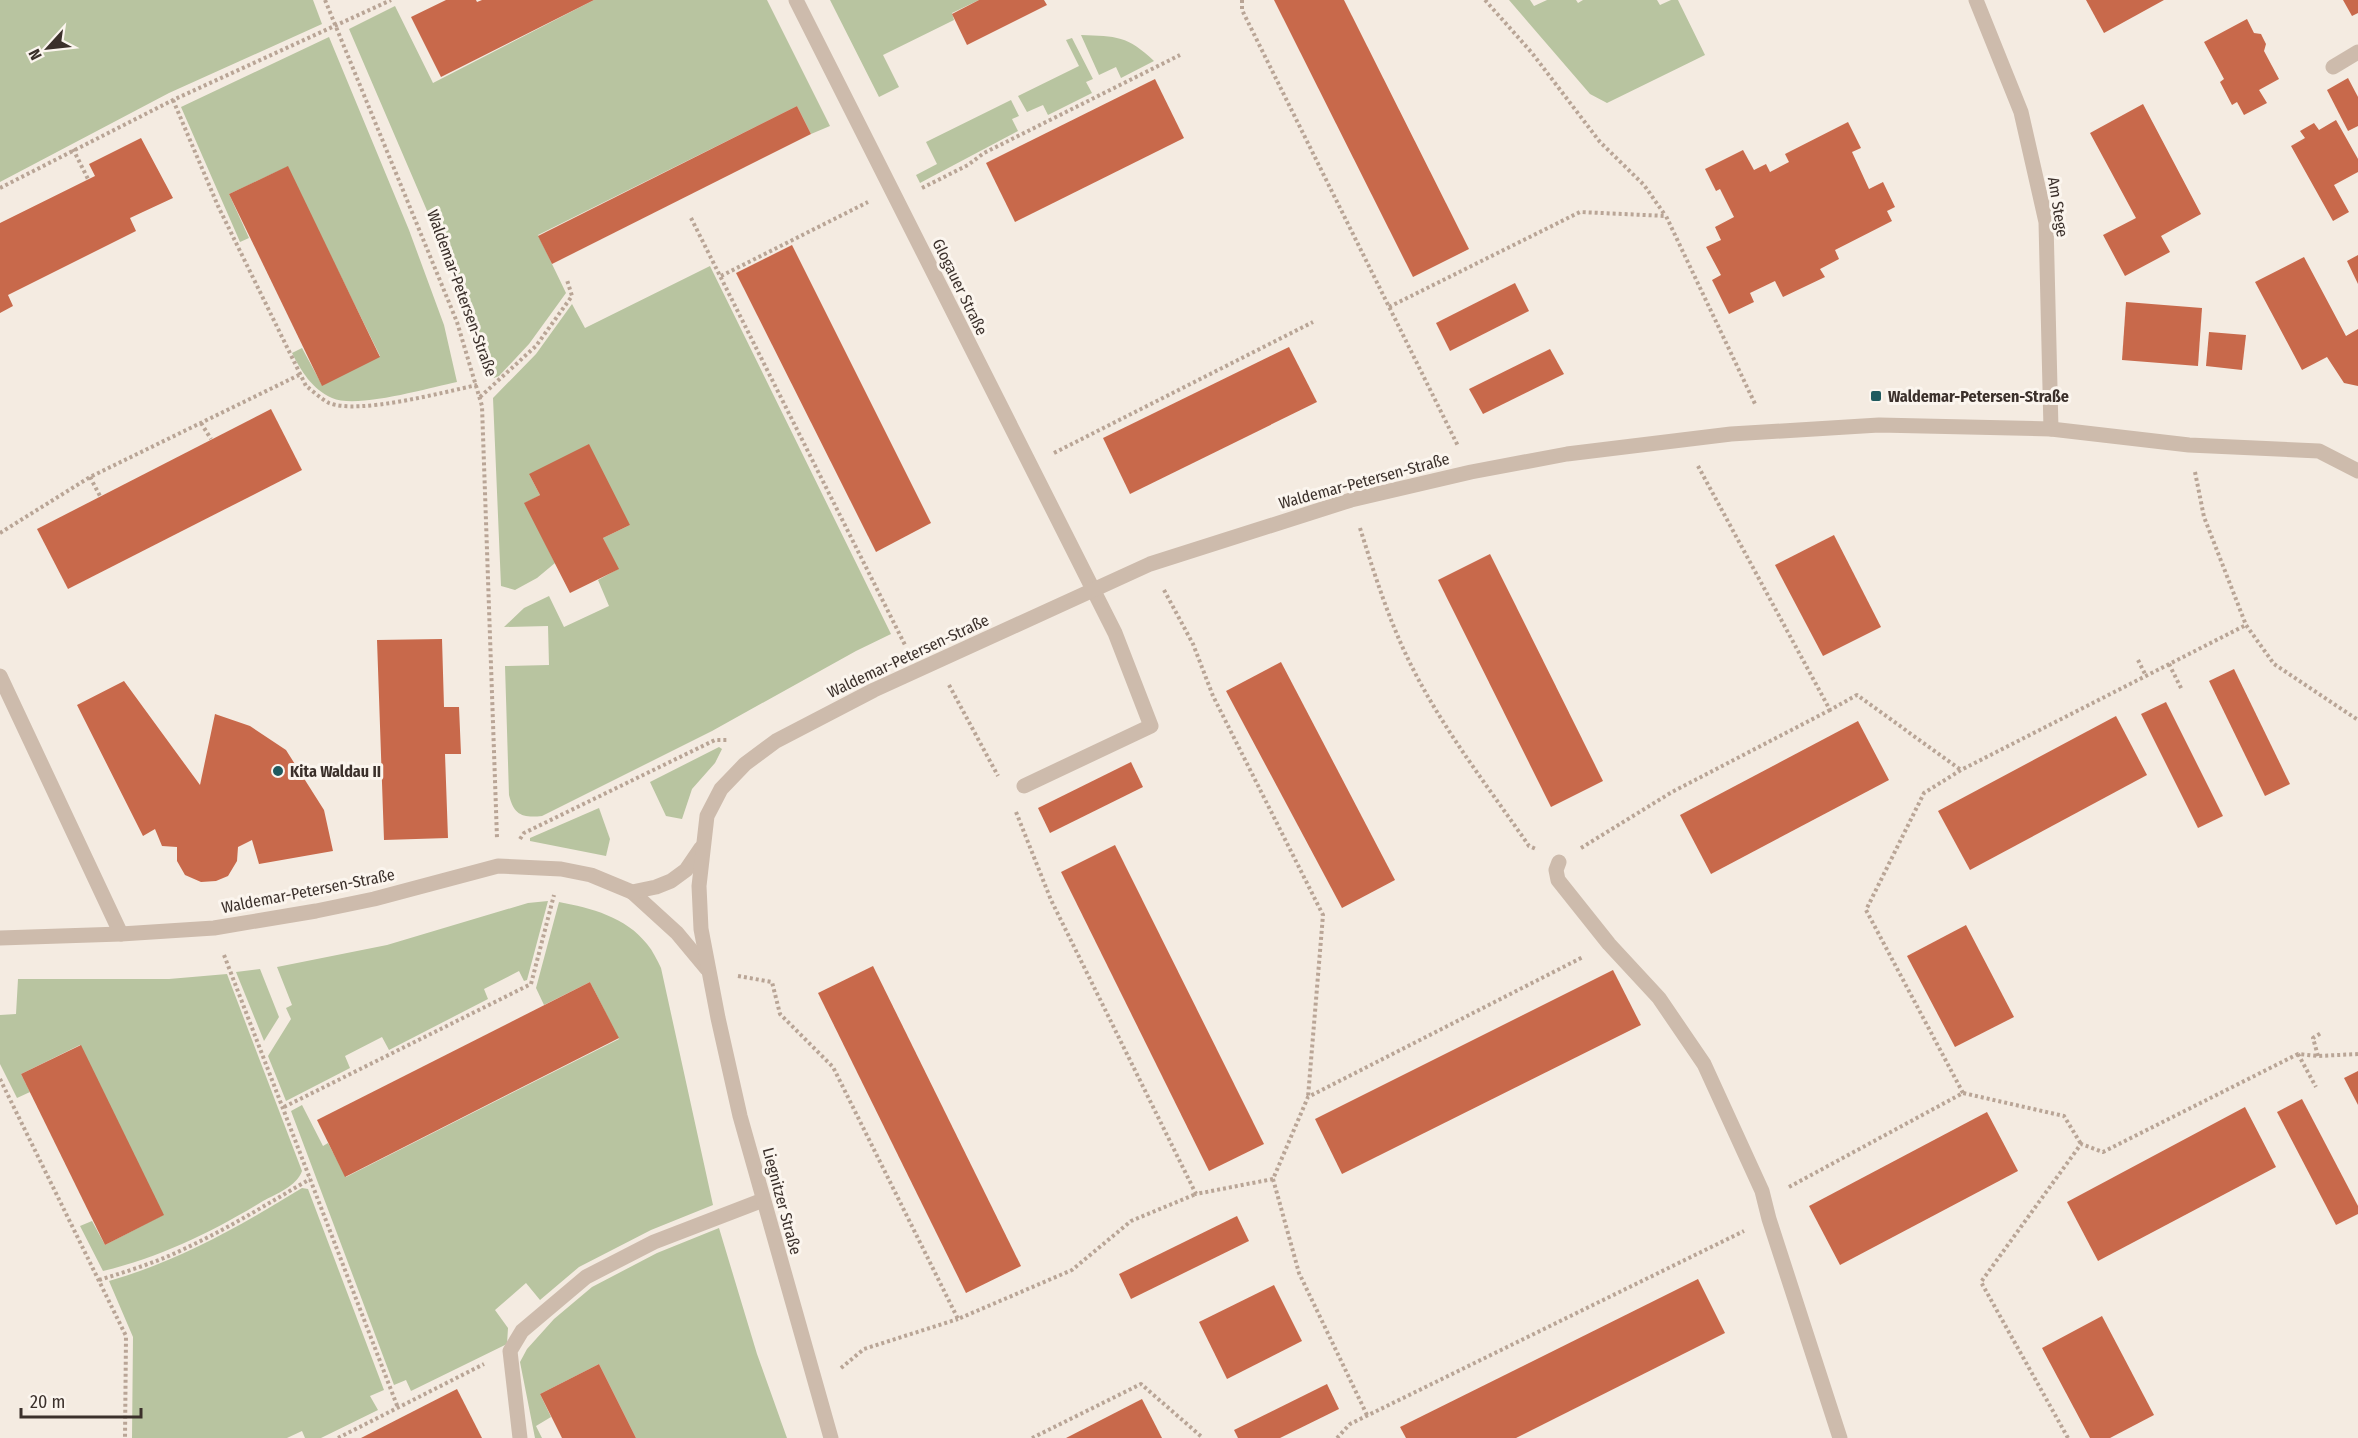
<svg xmlns="http://www.w3.org/2000/svg" width="2358" height="1438" viewBox="0 0 2358 1438" font-family="'Fira Sans Condensed',sans-serif">
  <rect width="100%" height="100%" fill="#f4ebe1"/>
  <!-- green -->
  <g fill="#b8c4a0">
    <polygon points="0,0 313,0 322,24 169,93 0,182"/>
    <polygon points="594,0 767,0 830,126 811,134 797,106 538,235 566,293 529,344 499,376 494,378 431,220 349,29 395,6 433,83"/>
    <polygon points="830,0 979,0 952,13 954,20 883,55 899,87 879,97"/>
    <polygon points="1509,0 1530,0 1534,6 1547,0 1576,0 1578,3 1583,0 1657,0 1660,5 1671,0 1678,0 1705,55 1607,103 1590,94"/>
    <path d="M1081 35C1116 36 1128 36 1154 61L1121 78 1116 67 1099 75Z"/>
    <path d="M329 37 409 230 444 325 457 382C428 388 357 409 332 398 312 389 301 371 292 353L302 348 322 385 380 356 287 167 229 194 249 238 240 242 181 107Z"/>
    <polygon points="1072,38 1093,79 1086,82 1092,93 1048,115 1043,105 1027,112 1018,96 1079,66 1066,40"/>
    <polygon points="1011,100 1019,116 1012,119 1018,131 920,183 916,175 937,164 926,142"/>
    <path d="M710 266 891 634 856 651 712 731 542 816C522 818 514 815 509 795L505 666 549 665 548 626 504 627 524 608 549 596 564 627 609 606 598 580 618 569 603 538 630 525 529 474 540 495 525 503 555 563 537 578 515 590 501 586 493 398 536 354 572 304 585 328Z"/>
    <polygon points="719,747 722,749 715,763 692,789 682,819 666,816 650,782"/>
    <polygon points="599,808 610,839 606,856 530,841 530,838"/>
    <polygon points="548,901 527,980 524,981 519,971 484,989 488,999 389,1050 382,1037 345,1056 350,1068 286,1101 268,1056 291,1019 286,1008 292,1005 277,967 387,945 528,903"/>
    <path d="M559 902C591 908 626 917 647 944 653 951 657 960 661 968L713 1205 651 1230 579 1267 540 1300 526 1283 495 1310 508 1328 507 1344 411 1391 406 1380 394 1385 291 1111 302 1105 323 1146 328 1143 346 1177 619 1039 590 982 544 1005 536 988Z"/>
    <polygon points="260,969 279,1017 264,1041 236,972"/>
    <path d="M227 974 302 1171C297 1186 276 1194 263 1201 212 1232 161 1257 103 1271L80 1226 92 1221 105 1245 163 1215 80 1045 21 1074 30 1092 17 1098 0 1064V1015L16 1014 18 979H169Z"/>
    <path d="M302 1188 308 1189 384 1390 370 1396 378 1410 321 1438H305L302 1431 287 1438H132L133 1337 109 1281C179 1261 240 1226 302 1188Z"/>
    <polygon points="719,1228 757,1354 787,1438 636,1438 599,1364 540,1394 551,1417 536,1426 542,1438 535,1438 520,1362 527,1349 554,1319 592,1287 657,1253"/>
  </g>
  <!-- building -->
  <g fill="#c8694b">
    <polygon points="446,0 476,0 477,2 482,0 594,0 441,77 411,17"/>
    <polygon points="979,0 1044,0 1047,5 967,45 952,14"/>
    <polygon points="1274,0 1344,0 1469,249 1413,277"/>
    <polygon points="2086,0 2164,0 2104,33"/>
    <polygon points="2343,0 2358,0 2358,13 2352,16"/>
    <polygon points="2247,19 2254,33 2261,34 2266,44 2264,51 2279,79 2259,90 2267,103 2244,115 2237,102 2232,105 2220,82 2224,79 2204,42"/>
    <polygon points="2348,78 2358,97 2358,126 2348,131 2327,90"/>
    <polygon points="1155,79 1184,138 1015,222 986,163"/>
    <polygon points="2143,104 2201,214 2161,236 2170,252 2125,276 2103,235 2136,218 2090,133"/>
    <polygon points="797,106 811,134 552,264 538,236"/>
    <polygon points="2336,120 2358,159 2358,172 2334,185 2349,212 2333,221 2291,146 2305,138 2300,131 2314,123 2319,130"/>
    <polygon points="1848,122 1861,148 1852,152 1869,189 1883,182 1895,207 1887,211 1892,221 1835,250 1839,259 1820,269 1825,277 1783,297 1775,281 1750,293 1754,302 1729,314 1712,280 1721,275 1706,247 1721,240 1715,227 1734,217 1720,189 1716,191 1705,169 1743,150 1754,170 1766,164 1770,172 1789,162 1785,154"/>
    <polygon points="141,138 173,198 130,218 136,231 8,295 13,306 0,313 0,223 95,176 89,164"/>
    <polygon points="288,166 380,357 322,386 229,194"/>
    <polygon points="792,245 931,523 876,552 736,273"/>
    <polygon points="2358,255 2358,284 2347,261"/>
    <polygon points="2304,257 2346,336 2358,329 2358,386 2344,383 2327,357 2302,370 2255,282"/>
    <polygon points="1515,283 1529,311 1450,351 1436,323"/>
    <polygon points="2126,302 2202,308 2198,366 2122,360"/>
    <polygon points="2209,332 2246,335 2242,370 2206,366"/>
    <polygon points="1289,347 1317,402 1130,494 1103,438"/>
    <polygon points="1550,349 1564,374 1483,414 1469,389"/>
    <polygon points="271,409 302,470 68,589 37,529"/>
    <polygon points="589,444 630,525 603,538 619,569 570,593 524,503 540,495 529,474"/>
    <polygon points="1834,535 1881,627 1823,656 1775,565"/>
    <polygon points="1490,554 1603,781 1551,807 1438,580"/>
    <polygon points="442,639 444,707 459,707 461,754 445,754 448,838 384,840 377,640"/>
    <polygon points="1281,662 1395,880 1342,908 1226,691"/>
    <polygon points="2234,669 2290,784 2265,796 2209,681"/>
    <polygon points="124,681 200,785 215,714 250,726 286,750 324,810 333,851 259,864 252,840 238,847 237,861 228,876 216,881 201,882 185,875 177,861 177,847 162,846 155,829 143,836 77,705"/>
    <polygon points="2166,702 2223,816 2198,828 2141,714"/>
    <polygon points="2116,716 2147,775 1970,870 1938,811"/>
    <polygon points="1858,721 1889,780 1711,874 1680,815"/>
    <polygon points="1131,762 1143,787 1050,833 1038,808"/>
    <polygon points="1115,845 1264,1144 1209,1171 1061,872"/>
    <polygon points="1966,925 2014,1017 1955,1047 1907,956"/>
    <polygon points="873,966 1021,1266 966,1293 818,993"/>
    <polygon points="1613,970 1641,1025 1342,1174 1315,1119"/>
    <polygon points="590,982 619,1038 345,1177 317,1120"/>
    <polygon points="81,1045 164,1215 105,1245 21,1074"/>
    <polygon points="2358,1071 2358,1105 2344,1078"/>
    <polygon points="2302,1099 2358,1206 2358,1214 2336,1225 2277,1112"/>
    <polygon points="2245,1107 2276,1167 2098,1261 2067,1202"/>
    <polygon points="1987,1112 2018,1171 1840,1265 1809,1206"/>
    <polygon points="1237,1216 1249,1241 1131,1299 1119,1274"/>
    <polygon points="1698,1279 1725,1333 1516,1438 1406,1438 1400,1427"/>
    <polygon points="1274,1285 1302,1341 1227,1379 1199,1322"/>
    <polygon points="2102,1316 2154,1415 2110,1438 2090,1438 2042,1348"/>
    <polygon points="599,1364 636,1438 562,1438 540,1394"/>
    <polygon points="1327,1384 1339,1409 1280,1438 1238,1438 1234,1430"/>
    <polygon points="457,1389 482,1438 361,1438"/>
    <polygon points="1142,1399 1162,1438 1066,1438"/>
  </g>
  <g fill="none" stroke-linecap="round" stroke-linejoin="round">
    <!-- path -->
    <g stroke="#b9a596" stroke-width="4" stroke-dasharray="3 3" stroke-linecap="butt">
      <polyline points="325,0 457,322 482,406 497,838"/>
      <polyline points="1242,0 1242,10 1458,446"/>
      <polyline points="1485,0 1532,53 1600,142 1644,185 1665,215"/>
      <path d="M173 100 218 206 306 386C313 391 321 399 329 403 359 415 444 392 477 385"/>
      <polyline points="73,149 88,179"/>
      <polyline points="0,188 173,100 391,0"/>
      <polyline points="922,188 968,165 984,153 1180,55"/>
      <polyline points="691,218 905,645"/>
      <polyline points="721,276 868,202"/>
      <polyline points="1389,307 1580,212 1666,216 1756,406"/>
      <polyline points="480,397 536,346 572,296 567,280"/>
      <polyline points="201,423 211,439"/>
      <polyline points="1054,453 1313,322"/>
      <polyline points="1698,466 1830,710 1857,695 1961,770"/>
      <polyline points="2195,472 2204,517 2246,625 2274,664 2358,720"/>
      <polyline points="90,477 100,496"/>
      <path d="M1360 528C1375 576 1390 624 1413 669 1445 732 1489 788 1529 846L1536 849"/>
      <polyline points="0,533 90,477 299,375"/>
      <polyline points="1164,590 1193,644 1213,696 1323,915 1308,1097"/>
      <polyline points="2138,660 2146,676"/>
      <polyline points="2169,664 2182,690"/>
      <polyline points="949,685 998,776"/>
      <polyline points="1016,812 1051,900 1196,1194 1273,1179"/>
      <polyline points="520,839 524,833 715,740 728,740"/>
      <polyline points="1581,848 1672,792 1830,710"/>
      <polyline points="224,955 398,1408"/>
      <polyline points="738,976 772,982 780,1014 833,1067 958,1319 1072,1270 1131,1221 1196,1194"/>
      <polyline points="2298,1054 2316,1087"/>
      <polyline points="2318,1056 2313,1038 2321,1033"/>
      <polyline points="0,1079 126,1336 125,1438"/>
      <polyline points="1963,1093 1866,910 1924,793 1961,770 2246,625"/>
      <polyline points="284,1107 531,984 554,895"/>
      <polyline points="1789,1187 1963,1093 2064,1116 2081,1144"/>
      <path d="M99 1280C128 1271 158 1262 186 1248 229 1228 269 1203 310 1179"/>
      <polyline points="841,1368 864,1349 958,1319"/>
      <polyline points="1367,1415 1299,1273 1273,1179 1308,1097 1583,957"/>
      <polyline points="338,1438 484,1364"/>
      <polyline points="1032,1438 1141,1384 1203,1438"/>
      <polyline points="1337,1438 1350,1424 1744,1231"/>
      <polyline points="2068,1438 1981,1282 2081,1144 2103,1152 2298,1054 2318,1056 2358,1054"/>
    </g>
    <!-- minor -->
    <g stroke="#cdbbac" stroke-width="15">
      <polyline points="796,0 1115,633 1151,726 1024,786"/>
      <polyline points="1976,0 2021,112 2046,222 2051,429"/>
      <polyline points="2333,67 2358,52"/>
      <polyline points="0,676 121,934"/>
      <polyline points="1559,862 1556,870 1558,880 1609,944 1659,998 1704,1064 1762,1191 1769,1219 1840,1438"/>
      <polyline points="632,892 677,933 707,969"/>
      <polyline points="0,938 121,934 214,928 316,911 374,899 498,866 561,869 591,875 632,892 656,887 671,881 686,870 701,848"/>
      <polyline points="520,1438 510,1351 522,1331 586,1277 654,1242 763,1200"/>
      <polyline points="831,1438 740,1116 718,1018 701,929 699,886 707,816 721,789 745,764 776,741 874,690 1150,564 1351,500 1471,472 1567,454 1731,434 1879,425 2051,429 2189,445 2319,451 2358,471"/>
    </g>
  </g>
  <!-- markers -->
  <g fill="#1f5a5e" stroke="#fbf5ee" stroke-width="2">
    <rect x="1870" y="390" width="12" height="12" rx="3"/>
    <circle cx="278" cy="771" r="6"/>
  </g>
  <g text-anchor="middle" dominant-baseline="central" stroke-width="6" stroke-linejoin="round" paint-order="stroke">
    <!-- street labels -->
    <g font-size="16" fill="#3b302b" stroke="#fbf5ee">
      <text transform="translate(2058 207) rotate(81)">Am Stege</text>
      <text transform="translate(960 287) rotate(64)">Glogauer Straße</text>
      <text transform="translate(462 293) rotate(70)">Waldemar-Petersen-Straße</text>
      <text transform="translate(1364 481) rotate(-15)">Waldemar-Petersen-Straße</text>
      <text transform="translate(908 656) rotate(-25)">Waldemar-Petersen-Straße</text>
      <text transform="translate(308 891) rotate(-11)">Waldemar-Petersen-Straße</text>
      <text transform="translate(782 1201) rotate(75)">Liegnitzer Straße</text>
    </g>
    <!-- poi labels -->
    <g font-size="16" font-weight="bold" fill="#3b302b" stroke="#fbf5ee" text-anchor="start">
      <text x="1888" y="396">Waldemar-Petersen-Straße</text>
      <text x="290" y="771">Kita Waldau II</text>
    </g>
  </g>
  <!-- north arrow -->
  <g transform="translate(48 48) rotate(243)" stroke="#fbf5ee" stroke-width="4.5" paint-order="stroke">
  <path d="M0-4.5L10 22L0 15L-10 22Z" fill="#3b302b"/>
  <text y="-9" font-size="16" font-weight="bold" text-anchor="middle" fill="#3b302b">N</text>
  </g>
  <!-- scale -->
  <path d="M21 1408v9h120v-9" fill="none" stroke="#3b302b" stroke-width="3"/>
  <text x="30" y="1408" font-size="18" fill="#3b302b" stroke="#fbf5ee" stroke-width="4.5" paint-order="stroke">20 m</text>
</svg>
